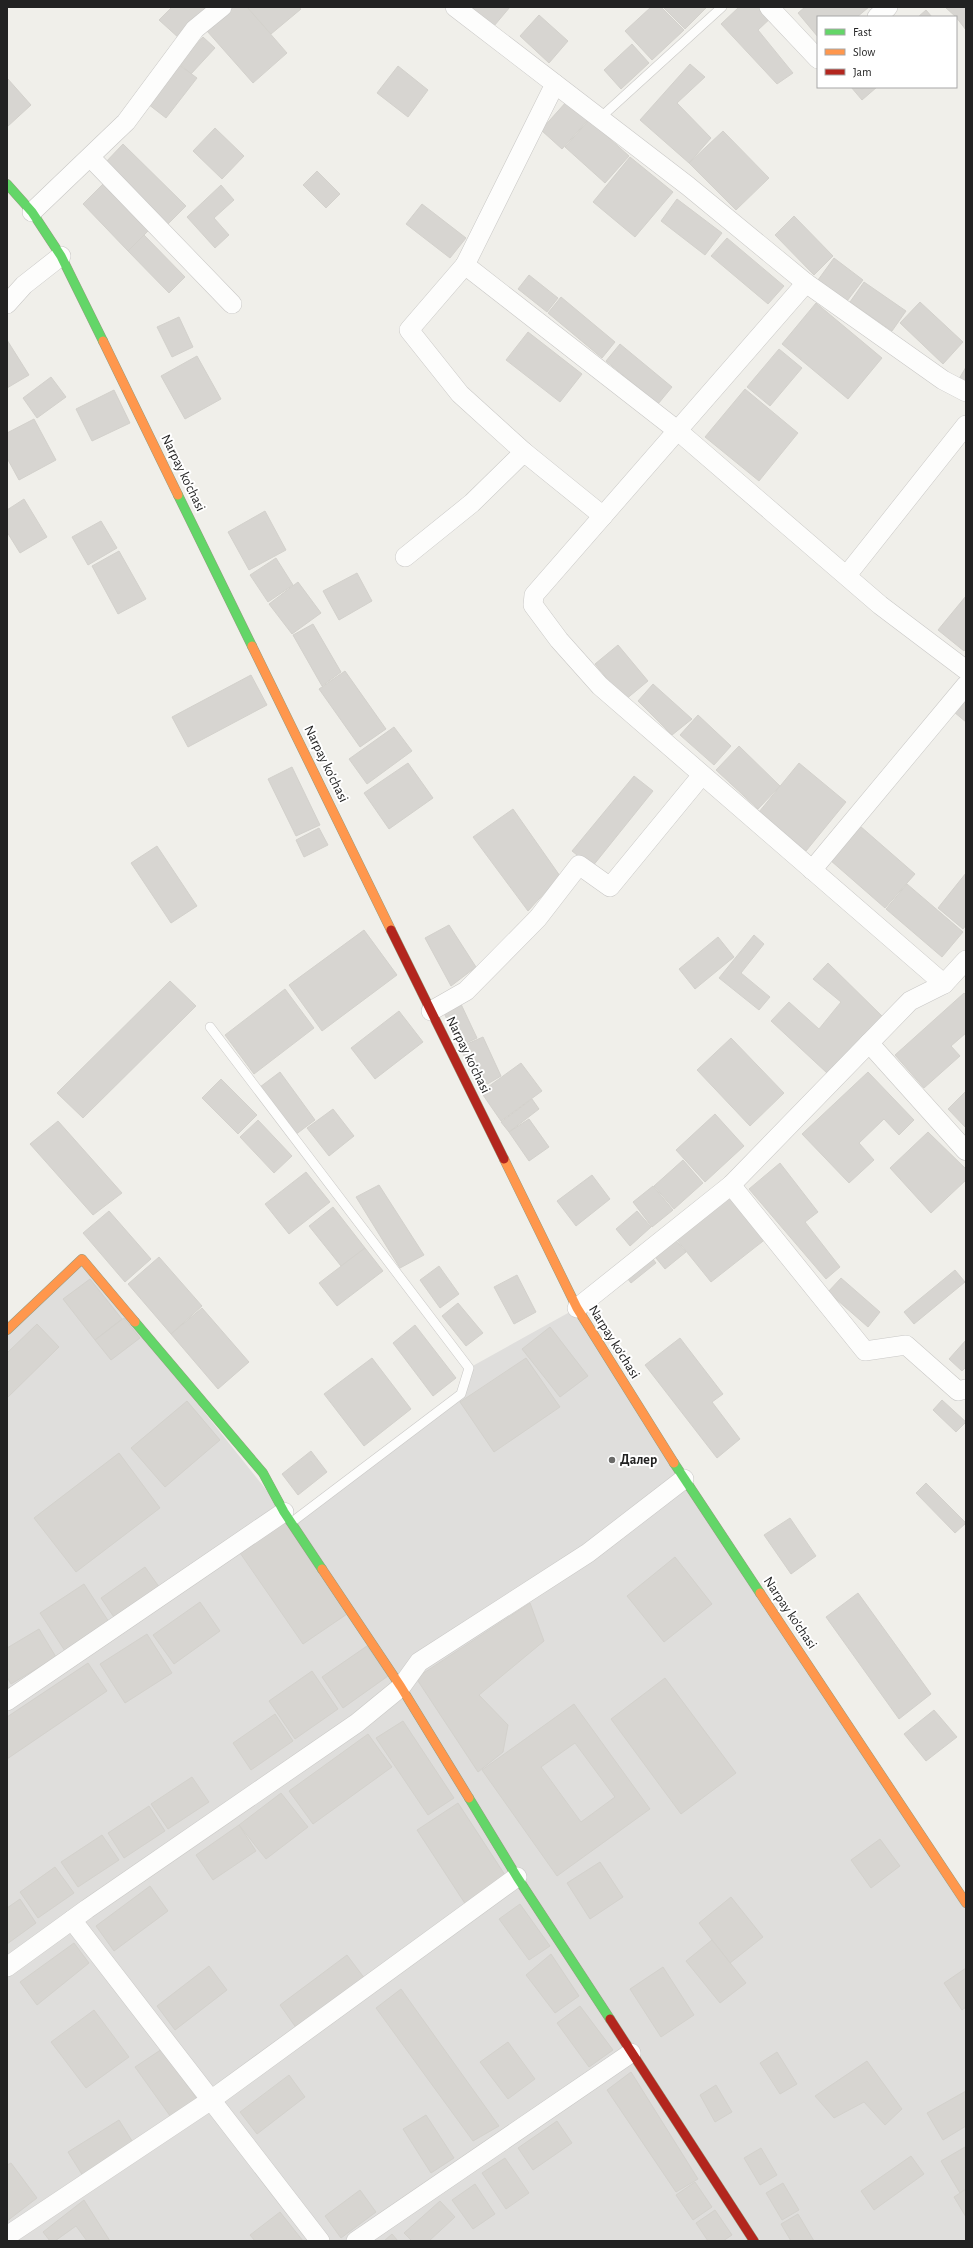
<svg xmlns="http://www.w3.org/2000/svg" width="973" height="2248" viewBox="0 0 973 2248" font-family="'Alegreya Sans',sans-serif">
  <rect width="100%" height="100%" fill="#f0efea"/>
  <!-- residential -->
  <polygon fill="#dfdedc" points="82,1259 292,1522 461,1394 469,1368 577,1308 966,1902 966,2241 7,2241 7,1331"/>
  <!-- building -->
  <g fill="#d7d5d1" stroke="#d3d1cc" fill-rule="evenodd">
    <polygon points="172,7 209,7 180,39 159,20"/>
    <polygon points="234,7 247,7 287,53 253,83 207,31"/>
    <polygon points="247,7 298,7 301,9 271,34"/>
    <polygon points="471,7 510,7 494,26"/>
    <polygon points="651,7 661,7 684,30 652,60 625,31"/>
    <polygon points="663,7 707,7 685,29"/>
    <polygon points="739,7 766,7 774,15 758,30 793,73 777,84 721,24"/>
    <polygon points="805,7 869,7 857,17 818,17 818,37 798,13"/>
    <polygon points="945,7 966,7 966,30 956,17"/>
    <polygon points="926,10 932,17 918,17"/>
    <polygon points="539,15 568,41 549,63 520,36"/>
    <polygon points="203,37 215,48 191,74 179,63"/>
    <polygon points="632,44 649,63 621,89 604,70"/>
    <polygon points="178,64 197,78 166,118 148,104"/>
    <polygon points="690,64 705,77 677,103 711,138 689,163 640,120"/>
    <polygon points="398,66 428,90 408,117 377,93"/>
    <polygon points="7,78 31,105 7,127"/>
    <polygon points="851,87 877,87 862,100"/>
    <polygon points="567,101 588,120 562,149 541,130"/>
    <polygon points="589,120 629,156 605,183 565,147"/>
    <polygon points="215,128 244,156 222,179 193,151"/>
    <polygon points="723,131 769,178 736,210 689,163"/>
    <polygon points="123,144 186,206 166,226 104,164"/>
    <polygon points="630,157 673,192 635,237 593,202"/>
    <polygon points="317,171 340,194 326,208 303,185"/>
    <polygon points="106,181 151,228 128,251 83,204"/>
    <polygon points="221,185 234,200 214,218 229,235 215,248 187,217"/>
    <polygon points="677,199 722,233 705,255 661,221"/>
    <polygon points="422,204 466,238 450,258 406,224"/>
    <polygon points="794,216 833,256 814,275 775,235"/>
    <polygon points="144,235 185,277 169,293 128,251"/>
    <polygon points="727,238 784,286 768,304 711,256"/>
    <polygon points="834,258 863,280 847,301 818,280"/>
    <polygon points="529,275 558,298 547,312 518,289"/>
    <polygon points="864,282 906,311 892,331 850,302"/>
    <polygon points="561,297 615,342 602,358 548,313"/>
    <polygon points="920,302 963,342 943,364 900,323"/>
    <polygon points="816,303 882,358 848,399 782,344"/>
    <polygon points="179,317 193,347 172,357 157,327"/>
    <polygon points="528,332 582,374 560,402 506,360"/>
    <polygon points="7,340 29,375 7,388"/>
    <polygon points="620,344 672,387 658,404 606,361"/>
    <polygon points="779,349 802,368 770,406 747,387"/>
    <polygon points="197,356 221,399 185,419 161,376"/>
    <polygon points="966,367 966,383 959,379"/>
    <polygon points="51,377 66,397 37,418 23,398"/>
    <polygon points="745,389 798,433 759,481 705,437"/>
    <polygon points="114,390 130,423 92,441 76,409"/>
    <polygon points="34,419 56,460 19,480 7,458 7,433"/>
    <polygon points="24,499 47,537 20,553 7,532 7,510"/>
    <polygon points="265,511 286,550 249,570 228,532"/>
    <polygon points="101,521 117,548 88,565 72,537"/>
    <polygon points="119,551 146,599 118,614 92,566"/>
    <polygon points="276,558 293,585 268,602 250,575"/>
    <polygon points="357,573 372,601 339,620 323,591"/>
    <polygon points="298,582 321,613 292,634 269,604"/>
    <polygon points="966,596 966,649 964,651 938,630"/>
    <polygon points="313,624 341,672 322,686 293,635"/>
    <polygon points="618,645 648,681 625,700 595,664"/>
    <polygon points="345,671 386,729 360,747 319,689"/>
    <polygon points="251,675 267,705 188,747 172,717"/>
    <polygon points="653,684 692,719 672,735 638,701"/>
    <polygon points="966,697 966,722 954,712"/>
    <polygon points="698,715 731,746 714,765 680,735"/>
    <polygon points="394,727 412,751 367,784 349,759"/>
    <polygon points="739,746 780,786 758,809 716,770"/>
    <polygon points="408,763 433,798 389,829 364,793"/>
    <polygon points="799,763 846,802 806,851 759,812"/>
    <polygon points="292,767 320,825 296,836 268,779"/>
    <polygon points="634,776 653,791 592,867 572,851"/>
    <polygon points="513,809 560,876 528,911 473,837"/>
    <polygon points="860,826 915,874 885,908 830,860"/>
    <polygon points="319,828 328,845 304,857 296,840"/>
    <polygon points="157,846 197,906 171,923 131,863"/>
    <polygon points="966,873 966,925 963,929 938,908"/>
    <polygon points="907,884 963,932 942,957 886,909"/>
    <polygon points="449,925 476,967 451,986 425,938"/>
    <polygon points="364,930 397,975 322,1031 289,985"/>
    <polygon points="754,935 764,944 741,973 770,997 759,1010 719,978"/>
    <polygon points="718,937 734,957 695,989 679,969"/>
    <polygon points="828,963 883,1017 827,1073 771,1021 789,1002 819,1029 841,1002 813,979"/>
    <polygon points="170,981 196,1006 83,1118 57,1093"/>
    <polygon points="285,989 314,1028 254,1074 225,1035"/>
    <polygon points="964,993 966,995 966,1033 951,1046 960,1056 924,1088 895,1055"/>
    <polygon points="460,1002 477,1038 460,1046 443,1011"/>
    <polygon points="399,1011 423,1042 375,1079 351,1048"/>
    <polygon points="483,1037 501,1076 479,1089 460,1047"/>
    <polygon points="731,1038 784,1093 750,1126 697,1070"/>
    <polygon points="521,1063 542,1091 501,1121 481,1092"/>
    <polygon points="280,1072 315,1120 295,1135 260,1087"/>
    <polygon points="868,1072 914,1120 899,1135 884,1119 859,1143 874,1160 849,1183 802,1134"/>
    <polygon points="221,1079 257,1115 238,1134 202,1098"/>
    <polygon points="966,1091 966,1128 948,1109"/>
    <polygon points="532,1099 539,1109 509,1132 501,1122"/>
    <polygon points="333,1109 354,1136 329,1156 307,1128"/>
    <polygon points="715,1114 744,1146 705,1182 676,1150"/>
    <polygon points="529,1119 549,1147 529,1161 509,1132"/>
    <polygon points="258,1120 292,1156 274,1173 240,1137"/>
    <polygon points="58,1121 122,1193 93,1215 30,1144"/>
    <polygon points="928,1132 966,1169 966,1180 931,1213 890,1168"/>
    <polygon points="683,1160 703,1183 674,1209 654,1186"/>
    <polygon points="780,1163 818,1212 805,1222 840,1267 826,1279 749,1189"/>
    <polygon points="306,1172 330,1202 289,1234 265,1204"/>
    <polygon points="592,1175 610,1199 576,1226 557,1201"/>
    <polygon points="379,1185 424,1255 400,1268 356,1197"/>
    <polygon points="653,1186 673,1210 652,1227 633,1202"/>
    <polygon points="729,1190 767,1238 711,1282 673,1235"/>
    <polygon points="333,1207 365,1248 341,1266 309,1226"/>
    <polygon points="109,1211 151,1259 125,1282 83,1233"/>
    <polygon points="637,1211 651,1227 630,1246 616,1229"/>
    <polygon points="672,1236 686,1252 665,1269 651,1252"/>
    <polygon points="365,1248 383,1271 337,1306 319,1283"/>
    <polygon points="649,1254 656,1263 631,1283 624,1274"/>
    <polygon points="159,1257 202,1306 171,1334 128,1284"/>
    <polygon points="439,1266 459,1294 440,1308 420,1280"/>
    <polygon points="955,1270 965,1282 914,1324 904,1312"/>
    <polygon points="517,1275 536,1312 514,1324 494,1287"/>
    <polygon points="841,1278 880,1312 868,1327 828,1292"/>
    <polygon points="90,1279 122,1319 95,1340 63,1299"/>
    <polygon points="458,1303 483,1333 466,1346 442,1316"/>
    <polygon points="202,1308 249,1362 218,1389 171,1334"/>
    <polygon points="124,1318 140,1338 111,1360 95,1340"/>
    <polygon points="37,1324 59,1347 7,1398 7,1353"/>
    <polygon points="415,1325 456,1378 433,1396 393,1343"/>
    <polygon points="550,1327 588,1376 560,1397 522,1349"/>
    <polygon points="680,1338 723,1394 712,1402 740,1439 717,1458 645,1365"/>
    <polygon points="966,1340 966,1367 962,1371 949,1359"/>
    <polygon points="372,1358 411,1409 364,1446 324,1394"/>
    <polygon points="526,1358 560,1407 494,1452 460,1402"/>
    <polygon points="942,1400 966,1422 956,1432 933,1410"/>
    <polygon points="187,1401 220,1440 165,1487 131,1448"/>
    <polygon points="311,1451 327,1472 298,1495 282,1474"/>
    <polygon points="119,1453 160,1508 76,1572 34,1518"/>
    <polygon points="926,1483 966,1523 955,1533 916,1493"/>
    <polygon points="285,1518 350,1612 303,1644 238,1550"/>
    <polygon points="790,1518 816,1556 791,1574 764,1535"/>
    <polygon points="675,1557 712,1604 664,1642 627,1596"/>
    <polygon points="145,1567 162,1591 118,1623 101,1598"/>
    <polygon points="84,1584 111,1625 67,1654 40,1613"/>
    <polygon points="858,1593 931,1694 899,1719 826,1617"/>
    <polygon points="200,1602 220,1631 174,1664 153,1635"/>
    <polygon points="530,1603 544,1641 479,1695 508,1725 503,1752 478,1772 416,1678"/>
    <polygon points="39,1629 56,1657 11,1684 7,1677 7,1648"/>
    <polygon points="147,1634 172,1673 125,1703 100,1664"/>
    <polygon points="367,1646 388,1676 343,1708 322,1677"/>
    <polygon points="88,1663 107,1691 7,1759 7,1717"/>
    <polygon points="312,1671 338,1709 295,1739 269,1701"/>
    <polygon points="665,1678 736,1773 681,1814 611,1719"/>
    <path d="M574 1704 650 1809 557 1876 482 1770ZM575 1743 615 1797 581 1822 541 1767Z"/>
    <polygon points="934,1710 957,1737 926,1761 904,1734"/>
    <polygon points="275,1714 293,1741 251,1770 233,1743"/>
    <polygon points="403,1721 454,1798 428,1815 376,1738"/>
    <polygon points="368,1734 392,1767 313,1824 289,1791"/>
    <polygon points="192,1777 209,1802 168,1829 151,1804"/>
    <polygon points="281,1793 308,1827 266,1859 239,1825"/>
    <polygon points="458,1803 507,1878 466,1905 417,1830"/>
    <polygon points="149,1806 165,1831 124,1858 108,1833"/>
    <polygon points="239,1825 256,1851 213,1880 196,1855"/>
    <polygon points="102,1835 119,1860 78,1887 61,1862"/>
    <polygon points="880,1839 900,1866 871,1888 851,1860"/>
    <polygon points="600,1862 623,1897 590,1919 567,1883"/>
    <polygon points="55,1867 74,1893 38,1918 20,1892"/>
    <polygon points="150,1886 168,1911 114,1951 96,1926"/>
    <polygon points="731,1897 763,1937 730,1963 699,1923"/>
    <polygon points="20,1899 36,1923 7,1944 7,1908"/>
    <polygon points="520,1904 550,1946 529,1960 499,1919"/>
    <polygon points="712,1940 746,1983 720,2003 686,1961"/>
    <polygon points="74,1943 89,1963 37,2005 20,1982"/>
    <polygon points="551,1954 579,1996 555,2013 526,1975"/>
    <polygon points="347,1955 365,1979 297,2029 280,2005"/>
    <polygon points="209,1966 227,1990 175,2030 157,2006"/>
    <polygon points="663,1967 694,2015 661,2037 630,1989"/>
    <polygon points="966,1968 966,2007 962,2010 944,1983"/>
    <polygon points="401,1989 499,2126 473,2141 376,2008"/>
    <polygon points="580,2006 613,2050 589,2067 557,2023"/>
    <polygon points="94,2010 129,2057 86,2088 51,2042"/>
    <polygon points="508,2042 535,2079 508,2099 480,2062"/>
    <polygon points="162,2049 199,2102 173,2120 135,2067"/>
    <polygon points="777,2052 797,2084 780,2094 760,2063"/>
    <polygon points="867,2061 902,2109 885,2125 864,2102 834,2118 815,2096"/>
    <polygon points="631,2072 698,2179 676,2192 607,2090"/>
    <polygon points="289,2075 305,2097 257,2134 240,2112"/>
    <polygon points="716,2085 732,2112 715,2122 700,2095"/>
    <polygon points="966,2091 966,2126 943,2140 927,2113"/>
    <polygon points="426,2115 454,2158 431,2173 403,2129"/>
    <polygon points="119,2120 134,2144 83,2176 68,2152"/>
    <polygon points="557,2121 572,2143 533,2170 518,2148"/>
    <polygon points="965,2147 966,2189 960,2193 941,2161"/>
    <polygon points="761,2148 777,2175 760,2185 744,2158"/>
    <polygon points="911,2156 924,2174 874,2210 861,2191"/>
    <polygon points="505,2158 529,2193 506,2209 482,2173"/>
    <polygon points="11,2163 37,2198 7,2221 7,2165"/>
    <polygon points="695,2182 712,2207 693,2220 676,2195"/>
    <polygon points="783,2183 799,2210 782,2220 766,2193"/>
    <polygon points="475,2184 495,2214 473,2229 452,2200"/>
    <polygon points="966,2189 966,2217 954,2197"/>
    <polygon points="360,2190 376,2212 341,2238 325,2216"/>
    <polygon points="84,2200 110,2241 87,2241 76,2226 55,2241 50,2241 43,2232"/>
    <polygon points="440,2201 455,2217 429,2241 412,2241 404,2233"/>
    <polygon points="715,2210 732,2235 723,2241 708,2241 696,2223"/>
    <polygon points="280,2212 303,2241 255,2241 250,2235"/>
    <polygon points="798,2214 814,2241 791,2241 781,2224"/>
    <polygon points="392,2234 398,2241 384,2241"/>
  </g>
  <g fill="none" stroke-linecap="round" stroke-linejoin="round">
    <defs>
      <g id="lane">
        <polyline points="600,118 722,7"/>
        <polyline points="210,1027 469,1368 461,1394 292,1522"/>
      </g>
      <g id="street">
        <polyline points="455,7 688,186 806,283 943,380 966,392"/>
        <polyline points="769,7 818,59"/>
        <polyline points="877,17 888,7"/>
        <polyline points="555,84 465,265 678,431 880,605 966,670"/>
        <polyline points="90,157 232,304"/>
        <polyline points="32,212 126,122 195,29 222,7"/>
        <polyline points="465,265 409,330 460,394 524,452"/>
        <polyline points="806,283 534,595 533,605 559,640 600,686 944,984"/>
        <polyline points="7,304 24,285 61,256"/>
        <polyline points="405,557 472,503 524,452 603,516"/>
        <polyline points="847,575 966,425"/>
        <polyline points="812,870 966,685"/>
        <polyline points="431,1011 466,991 538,918 579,865 610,887 702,775"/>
        <polyline points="869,1043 966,1151"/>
        <polyline points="731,1185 865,1351 906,1345 958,1391 966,1389"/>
        <polyline points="577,1308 731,1185 910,1001 944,984 966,960"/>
        <polyline points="7,1701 284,1512"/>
        <polyline points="72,1920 320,2241"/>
        <polyline points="7,1967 87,1909 357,1723 401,1687 419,1662 588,1553 684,1479"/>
        <polyline points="7,2236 211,2100 517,1877"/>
        <polyline points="356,2241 631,2053"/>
      </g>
      <g id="fast">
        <polyline points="7,184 32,212 61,256 103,341"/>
        <polyline points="178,495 252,646"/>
        <polyline points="135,1322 263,1473 284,1512 322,1569"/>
        <polyline points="674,1463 760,1593"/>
        <polyline points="469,1798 517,1877 610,2019"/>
      </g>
      <g id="slow">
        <polyline points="103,341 178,495"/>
        <polyline points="252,646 391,930"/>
        <polyline points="504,1159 577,1308 674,1463"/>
        <polyline points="7,1330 82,1259 135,1322"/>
        <polyline points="322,1569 401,1687 469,1798"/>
        <polyline points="760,1593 966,1903"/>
      </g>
      <g id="jam">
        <polyline points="391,930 504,1159"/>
        <polyline points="610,2019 754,2241"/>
      </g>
    </defs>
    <!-- lane casing -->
    <use href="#lane" stroke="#c9c8c6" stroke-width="10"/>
    <!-- street casing -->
    <use href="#street" stroke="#c9c8c6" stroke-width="20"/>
    <!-- fast casing -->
    <use href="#fast" stroke="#969c80" stroke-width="10"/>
    <!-- slow casing -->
    <use href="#slow" stroke="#969c80" stroke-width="10"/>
    <!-- jam casing -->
    <use href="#jam" stroke="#969c80" stroke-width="10"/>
    <!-- lane -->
    <use href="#lane" stroke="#fdfdfc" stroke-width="9"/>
    <!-- street -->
    <use href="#street" stroke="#fdfdfc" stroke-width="19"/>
    <!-- fast -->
    <use href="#fast" stroke="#63d668" stroke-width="9"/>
    <!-- slow -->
    <use href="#slow" stroke="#ff974d" stroke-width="9"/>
    <!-- jam -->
    <use href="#jam" stroke="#b3261e" stroke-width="9"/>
  </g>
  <!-- markers -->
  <circle fill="#6a6a68" stroke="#fff" stroke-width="1.5" cx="612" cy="1460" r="4"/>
  <g text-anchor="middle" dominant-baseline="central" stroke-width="4" stroke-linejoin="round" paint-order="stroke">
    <!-- street labels -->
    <g font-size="14" fill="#222" stroke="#fff">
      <text transform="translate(183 473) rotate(64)">Narpay ko'chasi</text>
      <text transform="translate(326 764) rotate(64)">Narpay ko'chasi</text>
      <text transform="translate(468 1055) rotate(64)">Narpay ko'chasi</text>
      <text transform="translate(614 1342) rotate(58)">Narpay ko'chasi</text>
      <text transform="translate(790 1613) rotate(56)">Narpay ko'chasi</text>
    </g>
    <!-- poi labels -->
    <g font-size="14" font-weight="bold" fill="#222" stroke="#fff" text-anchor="start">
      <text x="620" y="1460">Далер</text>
    </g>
  </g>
  <!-- border -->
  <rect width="973" height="2248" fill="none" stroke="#222222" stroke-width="16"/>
  <!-- legend -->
  <rect x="817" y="16" width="140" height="72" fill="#ffffff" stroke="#a7a7a7"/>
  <rect x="825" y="29" width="20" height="6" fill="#63d668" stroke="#a7a7a7"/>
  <text x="853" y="36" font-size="12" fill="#222222">Fast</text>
  <rect x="825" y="49" width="20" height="6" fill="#ff974d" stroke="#a7a7a7"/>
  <text x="853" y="56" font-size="12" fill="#222222">Slow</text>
  <rect x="825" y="69" width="20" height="6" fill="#b3261e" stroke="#a7a7a7"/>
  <text x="853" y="76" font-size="12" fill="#222222">Jam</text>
</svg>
